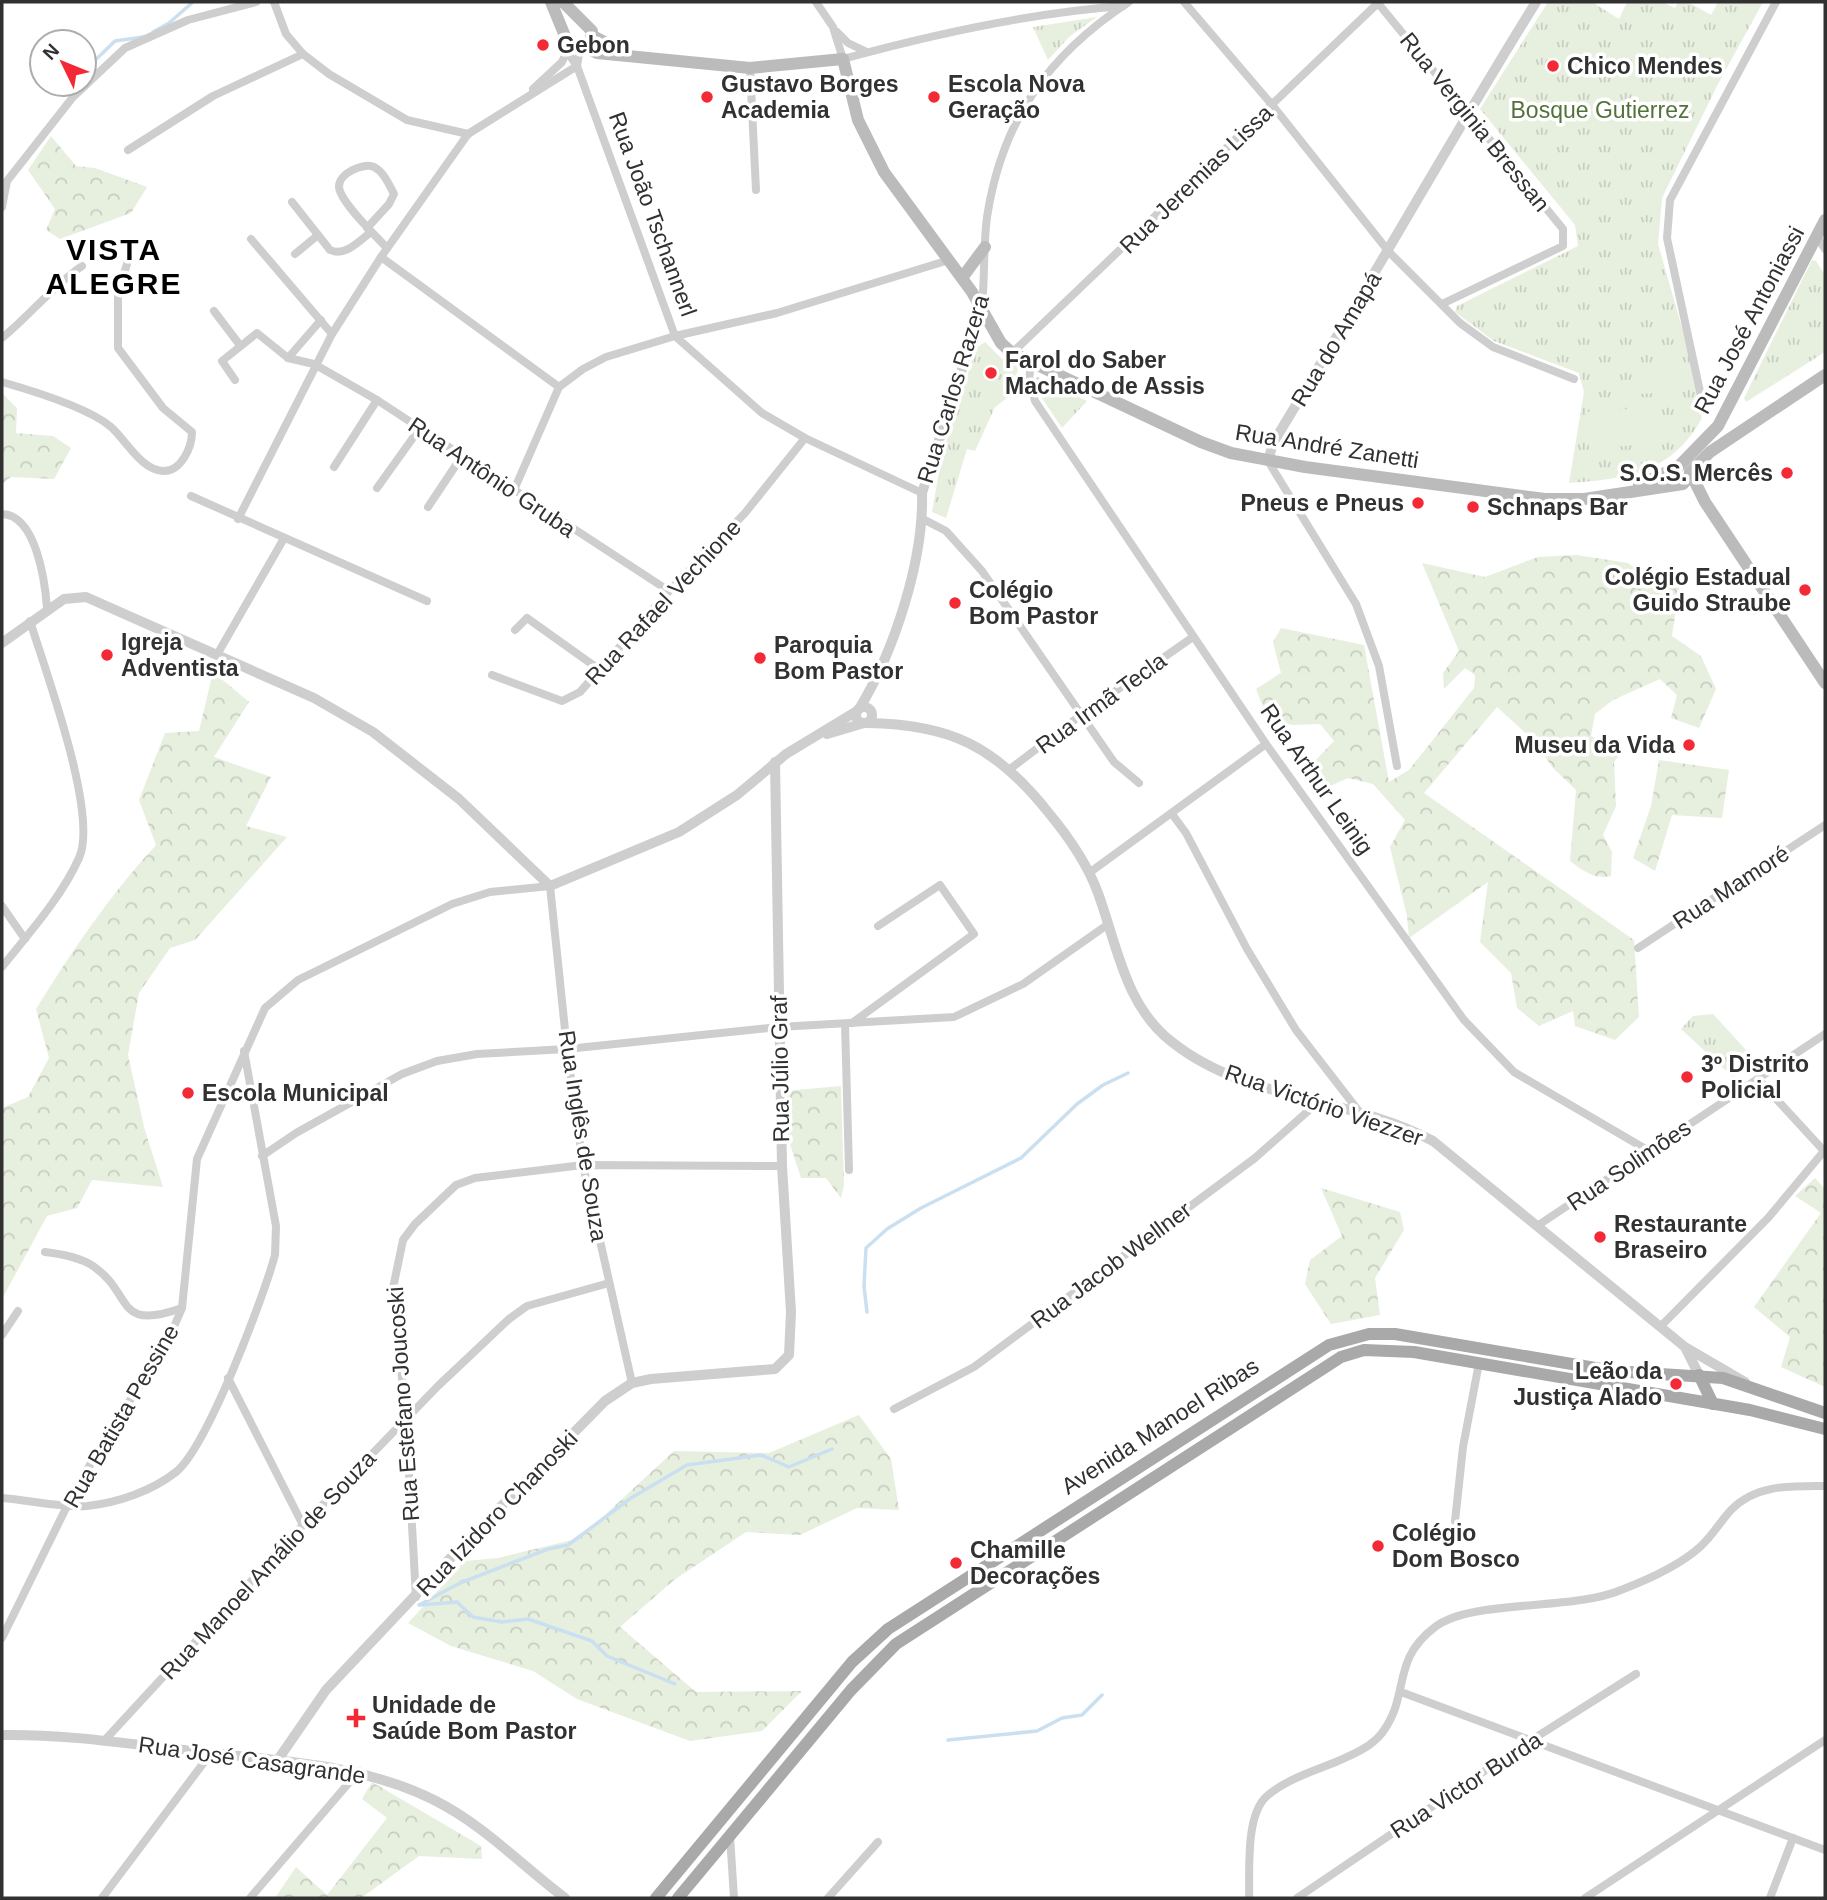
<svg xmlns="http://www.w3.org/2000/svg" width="1827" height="1900" viewBox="0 0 1827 1900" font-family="Arial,sans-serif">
  <defs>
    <pattern id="forest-crowns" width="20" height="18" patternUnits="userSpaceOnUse" patternTransform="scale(1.75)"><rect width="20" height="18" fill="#e7efdf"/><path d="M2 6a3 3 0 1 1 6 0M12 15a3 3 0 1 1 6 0" fill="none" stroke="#c7cdc0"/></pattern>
    <pattern id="park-tufts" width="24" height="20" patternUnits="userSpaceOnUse" patternTransform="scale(1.75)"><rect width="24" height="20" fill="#e7efdf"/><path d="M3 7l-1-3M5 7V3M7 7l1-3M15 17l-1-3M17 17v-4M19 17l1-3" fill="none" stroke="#c7cdc0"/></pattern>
  </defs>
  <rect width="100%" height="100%" fill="#fff"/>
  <!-- forest -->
  <g fill="url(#forest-crowns)">
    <polygon points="51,136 76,166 95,168 147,187 131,213 60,239 46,230 55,209 28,170"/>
    <polygon points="2,393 17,408 16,433 53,436 71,448 54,479 11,477 2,484"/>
    <path d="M1577 555 1628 563 1648 578 1680 582 1672 636 1701 656 1716 689 1699 728 1671 718 1677 695 1660 679 1613 700 1595 714 1591 736 1622 752 1614 762 1616 806 1603 835 1612 852 1611 876C1595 880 1583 871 1570 861L1576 790 1553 768 1533 740 1497 707 1424 793 1634 940 1639 1017 1615 1040 1575 1026 1573 1011 1539 1026 1517 1008 1511 973 1480 942 1488 882 1409 938 1407 916 1390 847 1405 820 1373 784 1348 778 1321 790 1312 764 1334 741 1320 724 1293 725 1268 720 1256 689 1281 673 1273 642 1281 628 1364 645 1389 782 1409 770 1474 688 1475 675 1465 668 1444 689 1443 673 1459 651 1422 563 1485 577 1538 557Z"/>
    <path d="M213 672 249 702 214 757 271 777 246 826 287 837 195 940 170 948 139 993 128 1055 144 1127 163 1187 92 1180 77 1208 47 1216 2 1299V1108L28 1097 49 1058 36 1009C72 951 109 896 156 845L139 800 165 733 199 731Z"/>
    <polygon points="1659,760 1729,770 1722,818 1672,815 1655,871 1633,858 1651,806"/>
    <polygon points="841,1086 844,1185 841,1198 826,1178 801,1178 786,1132 785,1091"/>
    <polygon points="1815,1178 1825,1189 1825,1387 1781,1367 1790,1337 1754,1307 1821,1213 1795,1196"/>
    <polygon points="1321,1188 1400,1212 1404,1230 1375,1278 1380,1315 1331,1324 1305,1284 1310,1260 1342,1236"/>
    <polygon points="859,1415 891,1459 899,1510 857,1508 800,1535 746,1532 674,1580 620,1627 696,1692 802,1691 762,1731 690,1741 577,1699 533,1671 451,1646 408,1623 465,1561 498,1558 580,1538 674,1451 769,1453"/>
    <polygon points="372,1782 481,1846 482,1859 419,1856 361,1898 275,1898 296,1867 327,1895 387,1818 362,1799"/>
  </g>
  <!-- park -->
  <g fill="url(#park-tufts)">
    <path d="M1548 2H1592L1619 19 1627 2H1662L1675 8 1678 2H1688L1711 15 1718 2H1763L1718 84 1662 198 1658 244 1685 338 1702 418C1672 473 1626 479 1569 483L1584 392 1579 373 1494 341 1455 312 1457 306 1578 246 1575 225 1480 109Z"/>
    <polygon points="1097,17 1070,36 1048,60 1033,27"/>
    <polygon points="1812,260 1816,261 1825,275 1825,352 1746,402 1744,398"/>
    <polygon points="985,342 1002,359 1018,365 1015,392 995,407 975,451 967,449 946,518 932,512 942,455 976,348"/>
    <polygon points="1038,377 1087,401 1062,428 1034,386 1034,379"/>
    <polygon points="1713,1014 1757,1062 1733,1077 1681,1029 1693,1016"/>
  </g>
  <!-- garden -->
  <g fill="#e7efdf">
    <polygon points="1680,370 1681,392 1637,394 1636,372"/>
    <polygon points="1657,407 1659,443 1589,449 1586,412"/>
  </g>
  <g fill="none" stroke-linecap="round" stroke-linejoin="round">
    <!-- stream -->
    <g stroke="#cae0f0" stroke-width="3.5">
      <polyline points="153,32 169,23 193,2"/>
      <polyline points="84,71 115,41 143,37"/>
      <polyline points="867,1312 864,1286 866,1248 887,1229 921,1208 1021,1158 1077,1104 1103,1085 1128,1073"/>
      <polyline points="419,1605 460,1583 548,1549 568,1545 631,1498 687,1465 761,1455 789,1467 832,1449"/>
      <polyline points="421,1605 457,1602 473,1617 502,1622 528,1619 592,1641 607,1656 675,1684"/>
      <polyline points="948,1740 1037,1731 1062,1718 1082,1715 1102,1695"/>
    </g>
    <!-- minor -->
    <g stroke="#cecece" stroke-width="8">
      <polyline points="274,2 286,34 303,54 329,74 407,120 468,134"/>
      <path d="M816 2 833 27 843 59C934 34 1028 13 1123 6"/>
      <polyline points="1184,2 1273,106 1389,252 1460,323 1493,347 1574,379"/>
      <polyline points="1377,2 1563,229 1563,246 1442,304"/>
      <polyline points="837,32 848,43 867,52"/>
      <polyline points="567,52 577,66 675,336 762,413 805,438 922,493"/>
      <polyline points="750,68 756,190"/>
      <polyline points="533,89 562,62 568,49"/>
      <polyline points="128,150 213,96 303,54"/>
      <path d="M292 202 330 250C345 257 359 241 371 232"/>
      <polyline points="2,207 7,181 73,97 125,48 188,20 256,2"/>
      <path d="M367 228 389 204 394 194C389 185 384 172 374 167 363 162 338 174 339 187 340 202 376 236 387 248"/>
      <polyline points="1817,237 1825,249"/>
      <polyline points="251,239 332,334"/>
      <polyline points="295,254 318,235"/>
      <polyline points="381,257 559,387"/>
      <path d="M982 307C985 277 983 247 987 217 1002 120 1048 55 1129 2"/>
      <polyline points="214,311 239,344"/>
      <path d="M2 338C30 315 53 286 82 266"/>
      <polyline points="1012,353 1378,3"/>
      <polyline points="288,358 314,364 377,400 669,591"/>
      <polyline points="1031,363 1029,380 1035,401 1266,744 1464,1020 1514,1072 1649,1151"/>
      <polyline points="235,380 222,361 257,333 288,358 321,320"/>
      <path d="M2 382C30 390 89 408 111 427 125 439 141 470 163 471 181 472 192 447 192 432L163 408 118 348V293L131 251"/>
      <polyline points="1704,410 1667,238 1670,200 1776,2"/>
      <polyline points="1268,461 1356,604 1379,666 1397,766"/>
      <polyline points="334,467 377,400"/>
      <polyline points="377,488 420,428"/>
      <polyline points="514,490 559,387 583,369 606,357 675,336 777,313 949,260"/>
      <polyline points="191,496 427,601"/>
      <polyline points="428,507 462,456"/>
      <path d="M2 514C36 515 45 581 47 608"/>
      <polyline points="238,519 332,334 381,257 468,134 577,66 580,48"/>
      <polyline points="923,519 946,531 982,571 1114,762 1139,783"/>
      <polyline points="515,630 527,618 600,670"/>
      <polyline points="218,653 283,540"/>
      <polyline points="492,675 562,701 580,692 669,591 745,513 805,438"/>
      <polyline points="1010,769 1081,715 1193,637"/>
      <polyline points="1172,814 1186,833 1247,949 1296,1030 1361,1114"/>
      <polyline points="1089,873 1266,744"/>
      <polyline points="2,906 25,939"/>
      <polyline points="1638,948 1825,825"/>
      <path d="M2 967C29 933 61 898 79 858 99 815 45 670 30 621"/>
      <polyline points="852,1023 974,934 940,885 878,926"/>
      <polyline points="845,1024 849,1170"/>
      <polyline points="1758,1079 1825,1152"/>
      <polyline points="262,1156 296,1133 402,1074 437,1061 477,1054 567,1049 779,1027 954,1017 1023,984 1107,925"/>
      <polyline points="1537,1226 1825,1034"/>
      <path d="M45 1252C61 1254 80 1257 93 1266 134 1294 114 1332 182 1308"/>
      <polyline points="1660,1327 1768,1218 1824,1151"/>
      <polyline points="2,1335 18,1311"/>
      <polyline points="228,1378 303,1525"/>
      <polyline points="894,1409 974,1367 1255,1158 1316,1104"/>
      <path d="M2 1498C29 1500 60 1508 87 1506 117 1503 152 1491 176 1472 207 1447 263 1299 275 1255L276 1226 244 1051"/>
      <polyline points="1455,1521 1463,1447 1479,1363"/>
      <polyline points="416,1597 406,1419 393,1288 403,1240 415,1224 456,1185 475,1178 583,1165 782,1166"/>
      <polyline points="2,1638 68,1504 106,1436 164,1350 182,1308 197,1159 265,1008 298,980 452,904 490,892 550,886 567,1049 583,1165 632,1383"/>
      <polyline points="1401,1692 1825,1850"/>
      <polyline points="104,1741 303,1525 438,1386 509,1319 527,1306 609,1283"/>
      <polyline points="730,1836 734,1898"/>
      <polyline points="102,1898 211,1753"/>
      <polyline points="250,1898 359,1771"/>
      <polyline points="828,1898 878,1842"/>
      <path d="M1249 1898C1250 1871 1245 1815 1267 1796 1286 1779 1315 1771 1338 1761 1354 1754 1371 1747 1382 1733 1411 1694 1390 1661 1435 1627 1471 1599 1572 1611 1621 1590 1647 1580 1680 1565 1700 1547 1712 1536 1720 1522 1731 1510 1756 1484 1792 1486 1825 1486"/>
      <polyline points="1297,1898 1511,1753 1636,1674"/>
      <polyline points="1585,1898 1825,1740"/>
      <polyline points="1770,1898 1793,1838"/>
    </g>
    <!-- tertiary -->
    <g stroke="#cecece" stroke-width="10">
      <path d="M1268 461 1273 443C1362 297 1446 147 1536 2"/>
      <polyline points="2,643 64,599 86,597 314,698 373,732 459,799 550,886 679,832 737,795 786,754 857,711"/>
      <circle cx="864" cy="715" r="8"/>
      <path d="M859 709C894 652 924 560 922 493L981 310"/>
      <path d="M867 723C951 724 996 747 1048 812 1068 836 1087 863 1098 893 1117 945 1125 1006 1172 1042 1247 1102 1353 1097 1433 1141L1685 1347 1745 1382"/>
      <polyline points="827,734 864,723"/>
      <polyline points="1686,1349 1699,1375"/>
      <path d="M2 1735C69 1734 136 1745 202 1752 281 1761 362 1764 434 1800 484 1825 521 1865 565 1898"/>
      <polyline points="277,1761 326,1690 459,1549 605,1401 632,1383 651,1379 775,1369 789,1355 791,1312 782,1166 775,762"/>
    </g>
    <!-- secondary -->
    <g stroke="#bbb" stroke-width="12">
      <polyline points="551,2 567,41 575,48 584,47 591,40 592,31 563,2"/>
      <polyline points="593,36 626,53"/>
      <polyline points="584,47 597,53 750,68 843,59 858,120 884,172 972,292 1001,343 1012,353 1201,442 1231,453 1305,467 1545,499 1584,499 1683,484 1690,476"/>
      <polyline points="962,278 985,247"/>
      <polyline points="1690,472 1705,502 1825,683"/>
      <polyline points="1690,472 1710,452 1825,375"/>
      <polyline points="1639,485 1678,467 1718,426 1825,220"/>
    </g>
    <!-- primary -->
    <g stroke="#a9a9a9" stroke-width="12">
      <polyline points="1699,1375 1713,1404"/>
      <polyline points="656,1898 852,1662 888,1629 1329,1345 1369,1334 1395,1334 1613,1371 1723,1378 1825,1413"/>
      <polyline points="678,1898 851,1690 896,1644 1341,1357 1364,1350 1414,1352 1750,1410 1825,1429"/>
    </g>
  </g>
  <!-- markers -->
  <g fill="#f32935" stroke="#fff" stroke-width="2.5">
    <circle cx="543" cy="45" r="7"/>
    <circle cx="1553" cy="66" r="7"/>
    <circle cx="707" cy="97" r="7"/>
    <circle cx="934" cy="97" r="7"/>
    <circle cx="991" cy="373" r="7"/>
    <circle cx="1787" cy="473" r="7"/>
    <circle cx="1418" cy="503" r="7"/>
    <circle cx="1473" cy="507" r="7"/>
    <circle cx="1805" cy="590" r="7"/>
    <circle cx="955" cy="603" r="7"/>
    <circle cx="107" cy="655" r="7"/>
    <circle cx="760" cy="658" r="7"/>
    <circle cx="1689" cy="745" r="7"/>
    <circle cx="1687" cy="1077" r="7"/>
    <circle cx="188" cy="1093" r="7"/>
    <circle cx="1600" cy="1237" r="7"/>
    <circle cx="1676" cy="1384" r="7"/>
    <circle cx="1378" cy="1546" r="7"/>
    <circle cx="956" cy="1563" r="7"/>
    <path d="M352.5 1707.5h7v7h7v7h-7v7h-7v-7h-7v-7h7z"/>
  </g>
  <g text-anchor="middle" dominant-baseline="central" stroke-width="7" stroke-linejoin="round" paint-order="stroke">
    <!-- poi labels -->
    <g font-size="23" font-weight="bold" fill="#313131" stroke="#fff" text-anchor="start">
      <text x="557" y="45">Gebon</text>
      <text x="1567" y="66">Chico Mendes</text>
      <text x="721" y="84">Gustavo Borges<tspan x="721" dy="26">Academia</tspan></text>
      <text x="948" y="84">Escola Nova<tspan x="948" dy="26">Geração</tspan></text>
      <text x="1005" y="360">Farol do Saber<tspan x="1005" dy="26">Machado de Assis</tspan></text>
      <text x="1773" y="473" text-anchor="end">S.O.S. Mercês</text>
      <text x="1404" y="503" text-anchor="end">Pneus e Pneus</text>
      <text x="1487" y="507">Schnaps Bar</text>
      <text x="1791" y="577" text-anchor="end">Colégio Estadual<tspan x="1791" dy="26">Guido Straube</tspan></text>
      <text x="969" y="590">Colégio<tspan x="969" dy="26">Bom Pastor</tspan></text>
      <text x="121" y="642">Igreja<tspan x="121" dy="26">Adventista</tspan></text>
      <text x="774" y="645">Paroquia<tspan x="774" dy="26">Bom Pastor</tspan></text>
      <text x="1675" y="745" text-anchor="end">Museu da Vida</text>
      <text x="1701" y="1064">3º Distrito<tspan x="1701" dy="26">Policial</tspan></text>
      <text x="202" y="1093">Escola Municipal</text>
      <text x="1614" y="1224">Restaurante<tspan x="1614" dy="26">Braseiro</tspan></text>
      <text x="1662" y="1371" text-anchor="end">Leão da<tspan x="1662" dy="26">Justiça Alado</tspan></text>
      <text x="1392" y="1533">Colégio<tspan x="1392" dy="26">Dom Bosco</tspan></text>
      <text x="970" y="1550">Chamille<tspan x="970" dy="26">Decorações</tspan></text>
      <text x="372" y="1705">Unidade de<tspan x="372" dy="26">Saúde Bom Pastor</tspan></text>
    </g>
    <!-- park labels -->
    <g font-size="23" fill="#53723a" stroke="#fff">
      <text x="1600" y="110">Bosque Gutierrez</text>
    </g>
    <!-- street labels -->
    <g font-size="23" fill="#313131" stroke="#fff">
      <text transform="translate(1475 122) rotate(51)">Rua Verginia Bressan</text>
      <text transform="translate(1196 179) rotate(-44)">Rua Jeremias Lissa</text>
      <text transform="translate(653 214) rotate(70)">Rua João Tschannerl</text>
      <text transform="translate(1749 320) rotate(-62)">Rua José Antoniassi</text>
      <text transform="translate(1336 339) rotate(-59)">Rua do Amapá</text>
      <text transform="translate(953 389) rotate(-73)">Rua Carlos Razera</text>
      <text transform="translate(1327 446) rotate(9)">Rua André Zanetti</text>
      <text transform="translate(492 477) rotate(34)">Rua Antônio Gruba</text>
      <text transform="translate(663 602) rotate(-47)">Rua Rafael Vechione</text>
      <text transform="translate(1101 703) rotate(-36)">Rua Irmã Tecla</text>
      <text transform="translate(1317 779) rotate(55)">Rua Arthur Leinig</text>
      <text transform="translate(1731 887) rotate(-33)">Rua Mamoré</text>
      <text transform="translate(780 1069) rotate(-91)">Rua Júlio Graf</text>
      <text transform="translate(1324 1105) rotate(19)">Rua Victório Viezzer</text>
      <text transform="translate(583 1136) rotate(81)">Rua Inglês de Souza</text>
      <text transform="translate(1629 1165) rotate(-34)">Rua Solimões</text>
      <text transform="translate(1111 1265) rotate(-37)">Rua Jacob Wellner</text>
      <text transform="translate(403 1404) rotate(-94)">Rua Estefano Joucoski</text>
      <text transform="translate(121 1416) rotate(-60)">Rua Batista Pessine</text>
      <text transform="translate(1160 1426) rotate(-33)">Avenida Manoel Ribas</text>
      <text transform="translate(497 1513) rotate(-46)">Rua Izidoro Chanoski</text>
      <text transform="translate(268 1565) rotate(-47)">Rua Manoel Amálio de Souza</text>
      <text transform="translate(252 1760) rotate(8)">Rua José Casagrande</text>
      <text transform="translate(1466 1785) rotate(-33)">Rua Victor Burda</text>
    </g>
    <!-- district labels -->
    <g font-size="30" font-weight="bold" letter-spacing="2" fill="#000" stroke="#fff">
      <text x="114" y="249">VISTA<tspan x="114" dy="34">ALEGRE</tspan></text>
    </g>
  </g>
  <!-- border -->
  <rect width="1827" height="1900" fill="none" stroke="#313131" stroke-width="7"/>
  <!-- north arrow -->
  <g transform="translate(63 63) rotate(313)"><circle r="33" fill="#ffffff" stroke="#adadad" stroke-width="2"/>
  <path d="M0-5L12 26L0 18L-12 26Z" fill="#f32935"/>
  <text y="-10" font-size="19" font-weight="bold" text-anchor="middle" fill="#313131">N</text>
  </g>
</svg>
